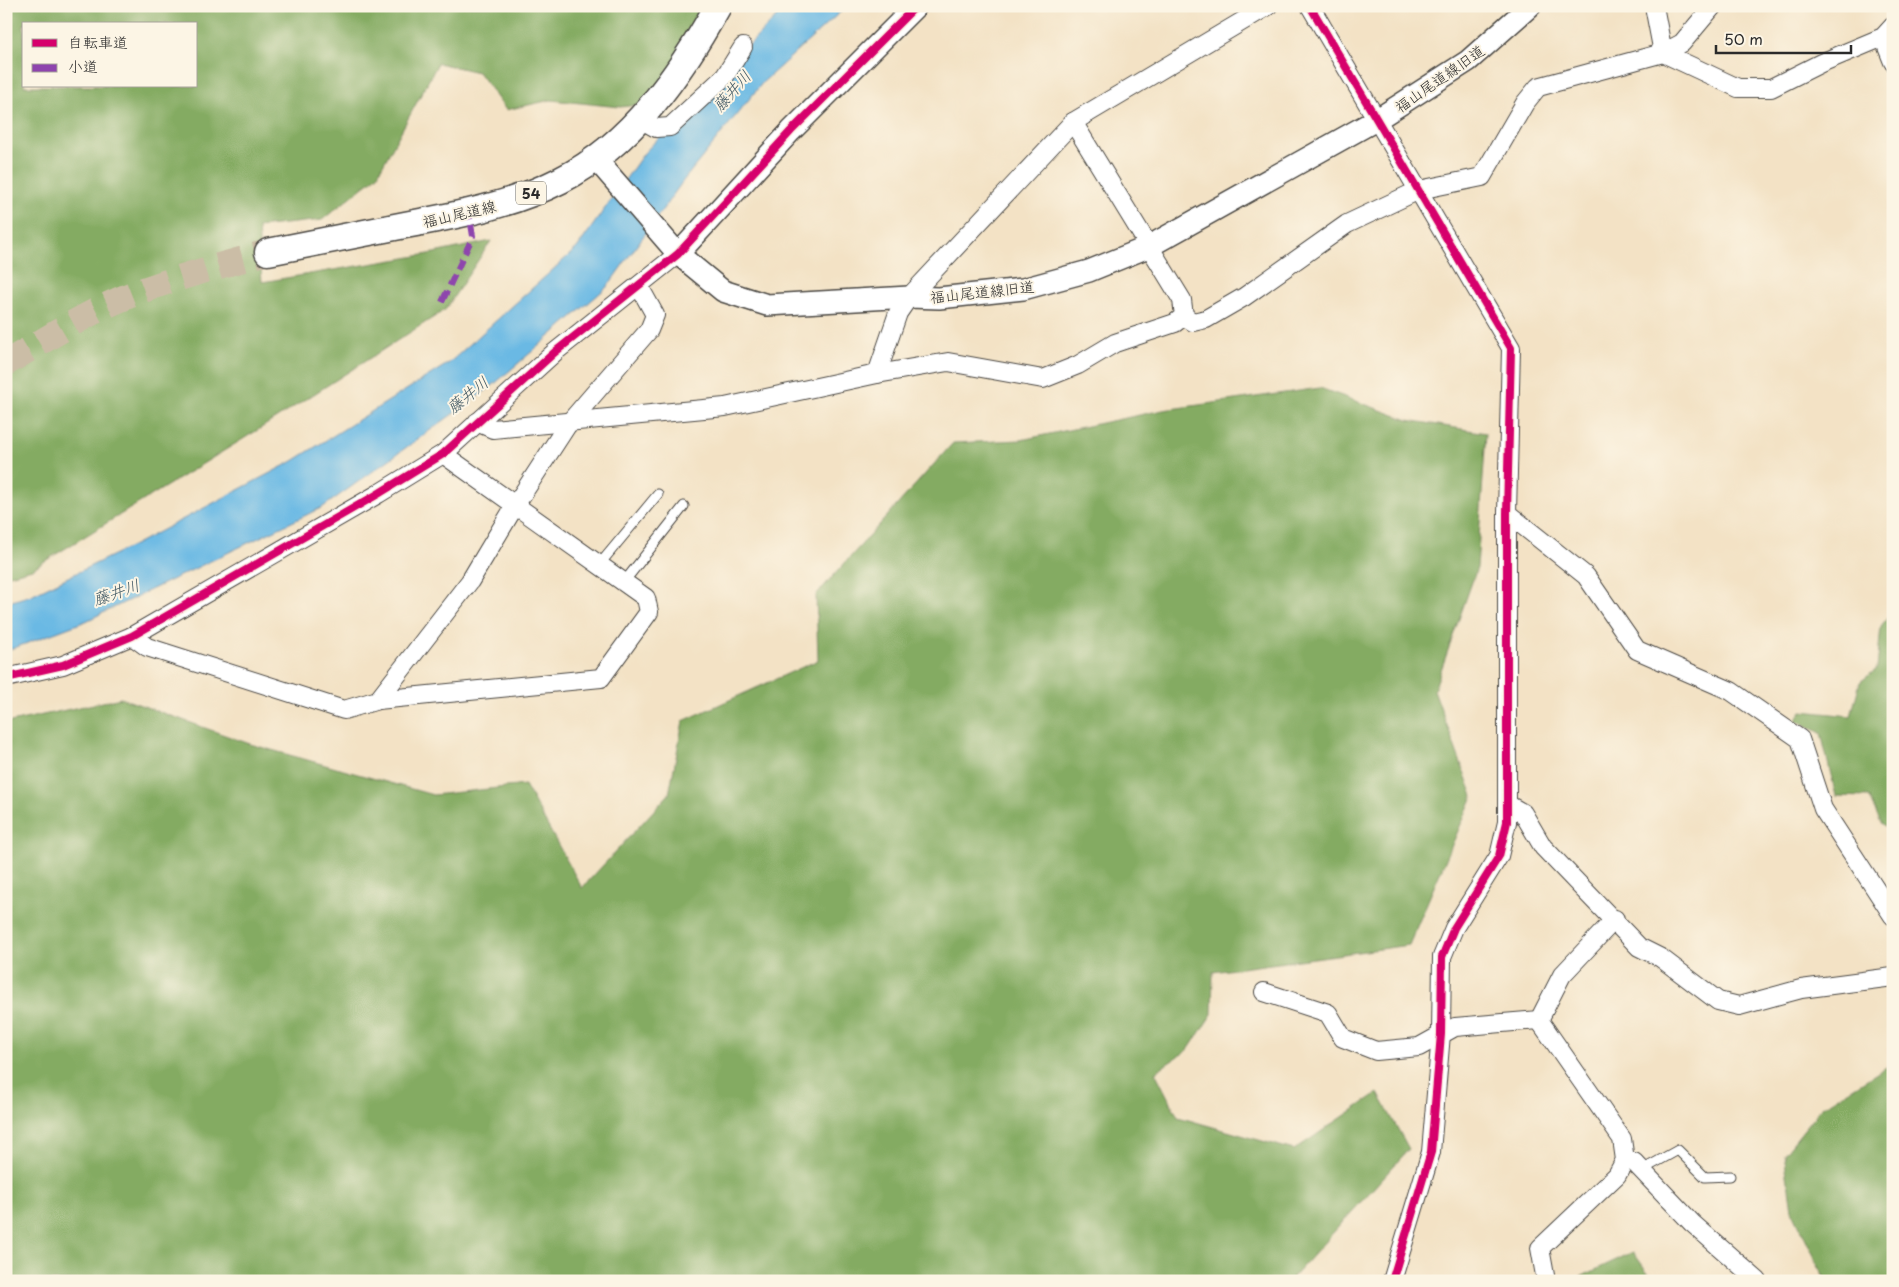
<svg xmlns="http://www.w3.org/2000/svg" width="1899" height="1287" viewBox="0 0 1899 1287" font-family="'Playpen Sans','Klee One',sans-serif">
  <rect width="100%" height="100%" fill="#fcf5e5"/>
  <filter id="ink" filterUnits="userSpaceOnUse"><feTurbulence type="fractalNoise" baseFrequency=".02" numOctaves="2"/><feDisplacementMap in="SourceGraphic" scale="10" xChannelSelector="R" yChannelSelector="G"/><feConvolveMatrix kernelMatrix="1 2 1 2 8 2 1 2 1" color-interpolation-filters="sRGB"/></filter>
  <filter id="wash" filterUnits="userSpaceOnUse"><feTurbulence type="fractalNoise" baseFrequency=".0096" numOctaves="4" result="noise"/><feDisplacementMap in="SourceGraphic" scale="20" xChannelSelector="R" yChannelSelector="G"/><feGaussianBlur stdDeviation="1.12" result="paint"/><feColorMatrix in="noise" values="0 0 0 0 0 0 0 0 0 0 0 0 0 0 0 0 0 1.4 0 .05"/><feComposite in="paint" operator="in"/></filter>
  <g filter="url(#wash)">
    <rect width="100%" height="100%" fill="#f3e2c5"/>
    <!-- forest -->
    <g fill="#84ab62" stroke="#586b46" fill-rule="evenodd">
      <path d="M6 6H719L667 102 620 107 551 100 506 110 478 72 438 63 377 176 322 220 258 227 262 282 429 254 491 241 445 310 261 428 32 569 6 576ZM24 24H196V86H24Z"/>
      <polygon points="1320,388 1408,420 1486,433 1477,568 1434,690 1473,796 1409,945 1213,972 1212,1014 1188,1050 1155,1072 1178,1117 1294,1150 1378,1093 1409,1149 1292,1278 1293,1281 6,1281 6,723 121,698 250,744 433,795 525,785 582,888 669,794 683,721 818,660 816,595 953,443 1021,440 1163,410"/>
      <polygon points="1893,611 1893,832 1882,824 1868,797 1836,796 1821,733 1796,720 1802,711 1851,716 1860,682 1877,669 1881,626"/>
      <polygon points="1893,1063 1893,1281 1826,1281 1792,1210 1784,1154 1822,1107"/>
      <polygon points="1633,1252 1654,1281 1572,1281"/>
    </g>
    <!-- water -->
    <polygon fill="#6ab9e4" stroke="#4a7288" points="787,6 847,6 763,82 683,181 607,287 492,386 323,507 86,621 6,651 6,603 31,595 134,545 293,461 449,363 577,248 644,153"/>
  </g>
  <g filter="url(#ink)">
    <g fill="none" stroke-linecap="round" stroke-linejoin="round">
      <!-- primary-tunnel -->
      <path stroke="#cbbda6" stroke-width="26" stroke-dasharray="26 13" stroke-linecap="butt" d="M6 363C47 339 89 311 133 294 177 277 223 265 268 252"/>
      <defs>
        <g id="service">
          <polyline points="599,565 658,494"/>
          <polyline points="624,582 684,506"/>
          <polyline points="1642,1170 1678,1150 1705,1177 1730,1176"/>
        </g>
        <g id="minor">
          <polyline points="1310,6 1511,348 1507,513 1507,822 1499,856 1454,928 1442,957 1441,1034 1431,1152 1392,1281"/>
          <polyline points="1654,6 1663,53 1682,43 1713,6"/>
          <polyline points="1883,37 1893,62"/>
          <polyline points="640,119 656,128 670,127 725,76 743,47"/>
          <polyline points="1184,316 1193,322 1206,319 1244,297 1347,224 1419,190 1482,177 1525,103 1538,87 1663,53 1738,88 1771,88 1821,63 1883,37 1893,26"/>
          <polyline points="877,374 898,313 909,297 1073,122 1268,6"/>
          <polyline points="477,422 493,429 725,407 877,374 948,362 1043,379 1078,365 1115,343 1175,323 1184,316 1182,300 1073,122"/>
          <polyline points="1507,513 1586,576 1637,650 1731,691 1800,739 1823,809 1893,916"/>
          <polyline points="132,636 147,647 344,710 378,700 601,678 649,612 646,598 443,454"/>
          <polyline points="6,678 63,665 132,636 378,494 443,454 555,352 678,254"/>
          <polyline points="378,700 470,581 516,504 568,424 649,330 655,315 639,286"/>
          <polyline points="1507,804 1523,813 1543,847 1639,947 1661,958 1718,1001 1739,1006 1801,989 1893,977"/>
          <polyline points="1264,992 1328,1013 1343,1038 1376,1051 1419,1047 1455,1027 1539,1020"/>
          <polyline points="1625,1160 1634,1162 1692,1223 1758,1281"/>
          <polyline points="1546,1281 1540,1248 1617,1175 1625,1160 1622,1139 1539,1020 1562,975 1615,919"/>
        </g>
        <g id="tertiary">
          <polyline points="595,158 678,254 723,291 767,305 909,297 939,298 1023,289 1089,271 1148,247 1376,120 1468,61 1530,6"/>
          <polyline points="678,254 791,131 916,6"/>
        </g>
        <path id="primary" d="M268 252C314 243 360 234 405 225 459 215 512 205 561 180 632 144 680 74 718 6"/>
      </defs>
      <!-- service casing -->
      <use href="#service" stroke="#494642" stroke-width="11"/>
      <!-- minor casing -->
      <use href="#minor" stroke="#494642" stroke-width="20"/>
      <!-- tertiary casing -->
      <use href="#tertiary" stroke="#494642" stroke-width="24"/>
      <!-- primary casing -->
      <use href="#primary" stroke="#494642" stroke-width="29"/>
      <!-- service -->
      <use href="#service" stroke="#fff" stroke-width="9"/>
      <!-- minor -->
      <use href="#minor" stroke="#fff" stroke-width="18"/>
      <!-- tertiary -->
      <use href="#tertiary" stroke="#fff" stroke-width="21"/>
      <!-- primary -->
      <use href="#primary" stroke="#fff" stroke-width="26"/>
      <!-- quiet -->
      <polyline stroke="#8e44ad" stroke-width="6" stroke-dasharray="12 6" stroke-linecap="butt" points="442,302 473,236 469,213"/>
      <defs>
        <g id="cycleway">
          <polyline points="1310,6 1511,348 1507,513 1507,822 1499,856 1454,928 1442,957 1441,1034 1431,1152 1392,1281"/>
          <polyline points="6,678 63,665 132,636 378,494 443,454 555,352 678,254 791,131 916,6"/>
        </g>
      </defs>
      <!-- cycleway casing -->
      <use href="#cycleway" stroke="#fcf5e5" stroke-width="11"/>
      <!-- cycleway -->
      <use href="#cycleway" stroke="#d6006c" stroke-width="8"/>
    </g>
  </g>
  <g text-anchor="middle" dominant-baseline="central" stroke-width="4" stroke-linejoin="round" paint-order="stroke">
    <!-- shield labels -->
    <rect fill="#fcf5e5" stroke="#6a6863" stroke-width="1" x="516" y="181.5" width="30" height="23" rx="4"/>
    <g font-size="14" font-weight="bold" fill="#2b2b2b">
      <text x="531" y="193">54</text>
    </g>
    <!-- street labels -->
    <g font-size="15" fill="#2b2b2b" stroke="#fcf5e5">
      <text transform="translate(1439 78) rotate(-35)">福山尾道線旧道</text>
      <text transform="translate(459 213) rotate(-13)">福山尾道線</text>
      <text transform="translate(982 291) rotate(-6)">福山尾道線旧道</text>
    </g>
    <!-- water labels -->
    <g font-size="16" font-style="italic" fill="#3e5662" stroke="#fcf5e5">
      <text transform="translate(731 90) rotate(-48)">藤井川</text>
      <text transform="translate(467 394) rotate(-39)">藤井川</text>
      <text transform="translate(116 591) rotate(-19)">藤井川</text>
    </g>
  </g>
  <!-- margin -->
  <rect width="1899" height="1287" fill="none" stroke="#fcf5e5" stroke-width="25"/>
  <!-- legend -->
  <rect x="22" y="22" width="175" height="65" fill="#fcf5e5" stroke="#a8a49b"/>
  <rect x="32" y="39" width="25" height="8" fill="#d6006c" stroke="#a8a49b"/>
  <text x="68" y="48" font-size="15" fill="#2b2b2b">自転車道</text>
  <rect x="32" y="64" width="25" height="8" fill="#8e44ad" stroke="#a8a49b"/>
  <text x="68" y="72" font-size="15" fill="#2b2b2b">小道</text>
  <!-- scale -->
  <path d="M1716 45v8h135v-8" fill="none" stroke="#2b2b2b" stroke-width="2.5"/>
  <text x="1724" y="45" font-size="15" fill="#2b2b2b" stroke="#fcf5e5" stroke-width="4" paint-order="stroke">50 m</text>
</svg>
